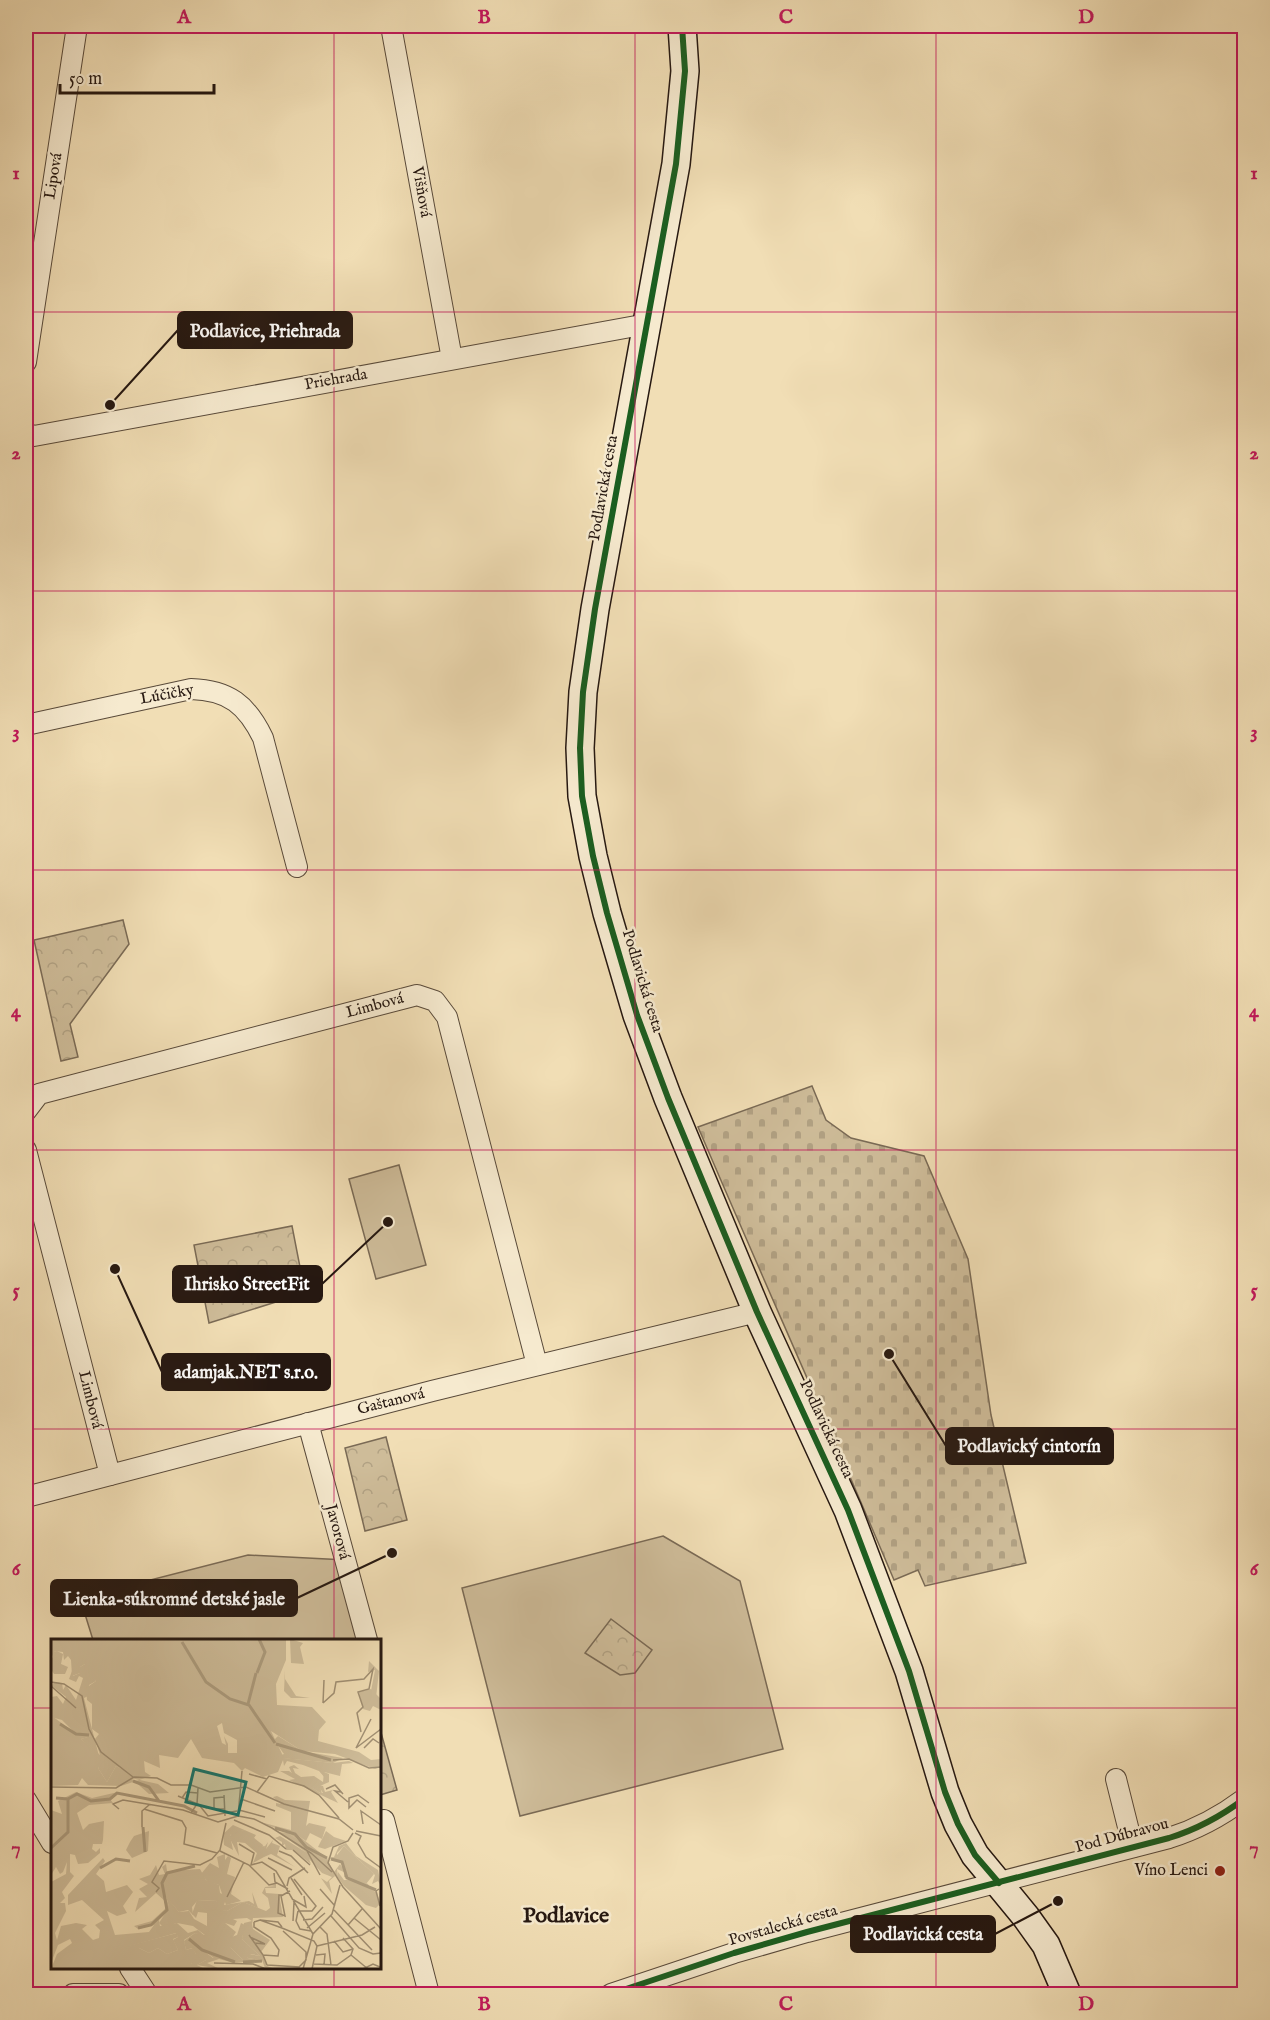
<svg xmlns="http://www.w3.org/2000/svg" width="1270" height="2020" viewBox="0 0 1270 2020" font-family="'IM FELL English',serif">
  <defs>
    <pattern id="cemetery-stones" width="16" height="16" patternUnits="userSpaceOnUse" patternTransform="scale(1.5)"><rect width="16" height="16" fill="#cebc99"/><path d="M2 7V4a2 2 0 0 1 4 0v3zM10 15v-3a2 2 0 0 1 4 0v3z" fill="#b1a183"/></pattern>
    <pattern id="park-crowns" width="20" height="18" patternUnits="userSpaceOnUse" patternTransform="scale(1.5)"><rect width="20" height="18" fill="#cebc99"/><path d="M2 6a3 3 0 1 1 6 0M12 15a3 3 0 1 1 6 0" fill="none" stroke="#b1a183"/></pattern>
  </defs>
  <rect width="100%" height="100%" fill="#f1deb5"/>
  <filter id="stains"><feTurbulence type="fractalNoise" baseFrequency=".00333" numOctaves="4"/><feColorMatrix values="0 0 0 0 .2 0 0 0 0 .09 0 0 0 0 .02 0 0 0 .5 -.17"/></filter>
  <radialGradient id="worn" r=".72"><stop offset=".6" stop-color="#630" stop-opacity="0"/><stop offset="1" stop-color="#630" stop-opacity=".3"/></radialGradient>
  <!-- green -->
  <g fill="#cebc99" stroke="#7a6a55" stroke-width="1.5">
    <polygon points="399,1165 426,1265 376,1279 349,1179"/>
    <polygon points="663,1536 740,1581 783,1749 520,1816 462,1588"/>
    <polygon points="248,1555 346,1560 369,1640 93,1640 80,1598"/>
  </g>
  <!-- cemetery -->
  <path fill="url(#cemetery-stones)" stroke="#7a6a55" stroke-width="1.5" d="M812 1086 826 1120 851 1138 924 1156 968 1259 991 1415 1026 1563 925 1586 918 1570 894 1580C830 1428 763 1279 698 1127Z"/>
  <!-- park -->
  <g fill="url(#park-crowns)" stroke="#7a6a55" stroke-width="1.5">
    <polygon points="123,920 129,944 70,1024 78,1057 61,1061 34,940"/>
    <polygon points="292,1226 300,1267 271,1282 276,1302 209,1323 194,1245"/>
    <polygon points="386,1437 407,1520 365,1531 345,1448"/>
    <polygon points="611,1619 652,1650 635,1673 620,1675 585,1653"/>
    <polygon points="380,1729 397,1790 380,1795"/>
  </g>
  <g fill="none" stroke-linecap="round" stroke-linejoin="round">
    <defs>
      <g id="street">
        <polyline points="391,26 452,359"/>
        <polyline points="26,362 77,26"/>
        <polyline points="26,434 34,436 647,324"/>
        <path d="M26 725 191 689C229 690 247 705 263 738L297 867"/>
        <polyline points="26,1111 39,1094 417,995 435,1001 447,1017 537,1365"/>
        <polyline points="26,1150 110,1475"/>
        <polyline points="308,1423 367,1640"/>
        <polyline points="26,1497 432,1391 757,1312"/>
        <polyline points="1116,1779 1133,1847"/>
        <polyline points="26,1800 52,1843"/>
        <polyline points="384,1820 429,1994"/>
        <polyline points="130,1968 147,1994"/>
        <polyline points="73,1994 119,1994"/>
        <path d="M611 1994 734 1953 807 1932 1169 1838C1198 1829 1220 1817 1244 1799"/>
      </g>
      <polyline id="secondary" points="682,26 685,71 676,164 595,609 583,692 580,748 582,796 593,856 607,913 637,1015 668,1098 757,1312 848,1510 909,1671 945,1792 958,1824 975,1855 1026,1917 1046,1945 1067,1994"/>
    </defs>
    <!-- street casing -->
    <use href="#street" stroke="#594a3a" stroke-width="22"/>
    <!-- secondary casing -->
    <use href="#secondary" stroke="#261811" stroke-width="30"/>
    <!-- street -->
    <use href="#street" stroke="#f6eacf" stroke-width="20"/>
    <!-- secondary -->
    <use href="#secondary" stroke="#f6eacf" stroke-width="27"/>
    <defs>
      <g id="cycleway">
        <polyline points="682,26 685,71 676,164 595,609 583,692 580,748 582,796 593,856 607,913 637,1015 668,1098 757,1312 848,1510 909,1671 945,1792 958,1824 975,1855 999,1883"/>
        <path d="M611 1994 734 1953 807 1932 1169 1838C1198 1829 1220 1817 1244 1799"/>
      </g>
    </defs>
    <!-- cycleway casing -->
    <use href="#cycleway" stroke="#f6eacf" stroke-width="10"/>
    <!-- cycleway -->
    <use href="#cycleway" stroke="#1b5e20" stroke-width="6"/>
  </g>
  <!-- grid -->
  <path fill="none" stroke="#c2185b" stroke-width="1.5" stroke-opacity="0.55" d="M334 26V1640M635 26V1994M936 26V1994M26 312H1244M26 591H1244M26 870H1244M26 1150H1244M26 1429H1244M26 1708H52M380 1708H1244M334 1968V1994"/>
  <!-- markers -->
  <circle fill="#8f2418" stroke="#f6eacf" stroke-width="2" cx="1220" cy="1871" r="6"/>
  <g text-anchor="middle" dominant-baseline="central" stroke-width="5" stroke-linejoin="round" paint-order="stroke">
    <!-- street labels -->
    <g font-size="16" fill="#261811" stroke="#f6eacf">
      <text transform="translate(54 176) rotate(-81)">Lipová</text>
      <text transform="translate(421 192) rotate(80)">Višňová</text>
      <text transform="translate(336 380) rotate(-10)">Priehrada</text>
      <text transform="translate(604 488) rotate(-80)">Podlavická cesta</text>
      <text transform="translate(167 695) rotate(-10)">Lúčičky</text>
      <text transform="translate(642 981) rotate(73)">Podlavická cesta</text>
      <text transform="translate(375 1006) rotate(-15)">Limbová</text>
      <text transform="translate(90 1400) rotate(76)">Limbová</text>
      <text transform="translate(391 1402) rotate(-14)">Gaštanová</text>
      <text transform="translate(826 1429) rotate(65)">Podlavická cesta</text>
      <text transform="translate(337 1532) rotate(75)">Javorová</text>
      <text transform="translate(1122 1836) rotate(-15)">Pod Dúbravou</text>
      <text transform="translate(783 1926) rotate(-16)">Povstalecká cesta</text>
    </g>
    <!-- poi labels -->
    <g font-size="16" fill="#261811" stroke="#f6eacf" text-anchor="end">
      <text x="1208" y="1871">Víno Lenci</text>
    </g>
    <!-- district labels -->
    <g font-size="22" font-weight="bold" fill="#261811" stroke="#f6eacf">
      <text x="566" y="1916">Podlavice</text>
    </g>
  </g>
  <!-- overview -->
  <g transform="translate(51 1639)">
    <rect width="330" height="330" fill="#f1deb5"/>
    <path d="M6 12 12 15 10 25 17 28 14 35H3L0 30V20L5 15 0 17V13ZM34 25 45 42 38 46 37 57 33 59 48 117 30 100 40 97 24 94 11 81 0 78V58L6 57 12 65 15 58 1 47 3 43 11 44 12 51 15 46 25 61 32 39 28 37 25 43 18 40 21 32 22 37 29 34V28ZM320 50 330 60V71L322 67 319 72 312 70 308 53ZM187 64 196 72 198 68 210 83 192 71 189 75 177 69ZM227 97 251 112 292 119 282 124 230 119 228 117 233 115 223 101ZM54 117 75 132 65 127 56 143 47 129ZM243 126 248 130 242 129 244 134 250 138 263 137 272 143 273 133 278 135V143L269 147 271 155 242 137 238 128ZM226 157 234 161 259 162 255 187 258 184 275 188 271 200 259 194 255 202 240 192V173L225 167V164L230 165 222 158ZM193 191 212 206 210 213 217 203 213 218 202 224 206 214 194 204 186 203 188 217 178 198 182 193ZM174 215V221L177 217 180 219 176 235 184 238 180 255 190 262 175 266 168 246 157 243 150 235 159 224 168 229 166 218ZM289 225 295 234 286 230 287 237V233L293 241H305L326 254 329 265 325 269 315 266 293 247 283 233ZM225 245V249H214L215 254 228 255 232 278 202 279 201 285 202 290 219 301 210 313 216 327 224 330H196L214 329 211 321 196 319 198 315 209 317 191 300 193 284 201 282 196 279 182 280 186 282 183 287 174 284 185 293 178 304 180 309 192 321 163 319 143 305 155 321 146 326 154 330H143L140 325 145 315 141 309 135 311 133 302 144 294 154 296 142 287 126 284 112 288 108 284 118 268 115 257 128 273 138 272 143 280 156 287V274L147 273 145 279 141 275 146 261 166 262 163 269 176 272 192 263 215 272 219 269 217 259 211 254 214 248 224 247 217 246ZM126 294 127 298 122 300 127 311 116 315 107 309 98 314 88 309 62 311 63 307 69 309Z" fill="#cebc99"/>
    <path d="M0 0H235V21L225 45 226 66 261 68 275 83 268 91 267 102 308 113 320 121 330 120V128L324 130 284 115 251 112 220 92 233 119 282 124 298 122 302 124 291 125 289 137 273 133 274 139 268 132 252 126 236 122 233 127 232 121 227 133 212 138 194 129 191 132 183 124 151 119 140 100 127 119 108 116 109 129 93 122 94 133 100 137 70 147 37 146 31 139 27 146 0 147 1 77 24 94 41 97 30 100 49 116 44 100 48 95 41 90V65L36 61 35 49 45 42 41 38 34 39V25L29 28V34L21 37 20 21 17 17 13 21 12 13 3 12 5 14V20L2 22ZM171 84 173 94 186 101V114H177V105L173 97 175 106 171 104 166 87ZM55 119 75 132 65 127 56 143 47 129ZM239 0 252 4 249 8 253 25 240 24ZM318 22 328 32 325 59 319 57 324 31 317 33ZM234 31V40L245 57 259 59H240L233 52ZM229 132H238L269 154H272L267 146 272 147 274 153 282 151 280 153 287 164 238 141 244 140ZM80 139 107 145 118 154 98 155ZM25 153 41 159 67 153 59 160 62 164 38 166 26 174 32 191 38 185 53 182 52 201 51 205H42L41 210 45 213 49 209V214L37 224 27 225 24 216 19 215V233L23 237 11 253 14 259 9 264H14L15 272 4 294 6 301 10 287 25 284 36 286 31 290 42 301 48 299 49 291 44 286 53 281 31 261 17 266V256L52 219 54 222 45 235 53 242 55 253 76 246 82 253 72 267 76 274 66 277 56 272 64 296 98 293 103 286 87 290 83 287 101 282 114 270 115 263 105 254 84 273 88 259 96 258 88 250 97 245 88 240 99 236 105 226 108 236 114 235 111 228 115 225 116 232 149 230 155 241 168 246 169 254 176 257 173 266 198 262 203 265 201 253 207 269 192 263 176 272 158 270 166 262 147 261 141 268 142 276 137 271 128 273 115 258 119 270 108 281 109 287 126 284 137 294 147 291 155 298 144 294 133 301 135 311 142 309 145 315 146 319 140 325H144L143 330H0L6 315 21 304 19 300 7 306 0 324V243L15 235 16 223 12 233 9 235 5 228 0 236V171L11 175 7 162ZM125 294 127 298 122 301 127 311 116 315 107 309 98 314 88 309H72ZM209 183 240 191 276 219 283 218 288 207 295 204 305 217 327 231 330 247 327 242 321 245 324 236 293 207 286 214V221L291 223 299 238 317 245 318 247 293 238V227L286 221 275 219 237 194ZM182 186 205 196 203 199 208 208 214 207 211 215 222 201 221 204 229 207 226 216 244 228 220 215 213 218 193 191 179 196 182 211 173 206 172 195ZM98 192 97 212 81 219 75 211 79 203 83 197ZM275 192 283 198 295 202 274 210 267 208ZM190 284 194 286 191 300 209 317 200 315 196 319 212 321 183 324 168 320 156 324 169 330 146 326 155 321 149 320 141 303 162 319 165 316 192 321 172 301 186 296Z" fill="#cebc99" fill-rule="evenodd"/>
    <path d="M227 193 237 194 276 219 284 237 278 242 281 255 270 239 276 243 281 238 271 234 258 220 260 225 242 211H235L234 205 231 207V203L224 199 229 197 256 214ZM293 207 323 235 315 245 296 239 291 223 283 220Z" fill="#cebc99"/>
    <path fill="none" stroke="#ac9b7d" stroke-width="3" d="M131 3 155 43 179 60 198 66 224 104M206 34 214 13 208 0M197 65 205 34M9 85 25 95 38 96M225 105 280 121M82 142 98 148 108 162M5 159 17 160 26 155 40 162 59 160 66 154 133 167 146 174M92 188 94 213M224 189 244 195 255 208 276 219M0 209 17 193V160M280 220 291 223 296 239 325 251M49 229 65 220 79 222M87 289 100 286 116 271 111 244 116 234 144 227M138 300 151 311 184 323M192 323 211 322"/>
    <path fill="none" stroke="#a08f73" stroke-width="1.5" d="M0 43 13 45 31 57 38 90 50 113 82 138M0 47 25 69M272 64 283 54 285 43 313 40 322 30 318 50 307 53 312 68 306 74 310 93M272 64 273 41M320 80 305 109 330 90M313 109 322 100 328 104M282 121 298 120 318 129 330 128M198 135 216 140M0 148 65 149 83 138 106 139 120 146H140L159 153 195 148 233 165 288 180 302 191M275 150 284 146 292 155M206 153 218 137 253 147 268 156 288 179M290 153 284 152 297 163M173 156 174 177M127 157 156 169M173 158 163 159V170H173M131 159 135 153 147 154M190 160 224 172M149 167 157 177 186 172M315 168 306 161 298 169V159L307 156 318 164M68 170 62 165 72 161 132 171 167 183 187 177M93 170 131 182 135 189 133 205 166 214M188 171 214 178M140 174 146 165 147 149M187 177 203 180 221 189 260 214 281 233M187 177 191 132M183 181 218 196 235 210M312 185 310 172 330 186M91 188V172L98 166M305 192 330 197M302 194 297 202 282 208 277 224 292 248 330 290M304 194 310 197 307 204 315 218 330 229M188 205 203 214 200 226 211 223 225 232 262 295M242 211 259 226M169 212 198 226 218 246 226 244M228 212 240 217 257 234M256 212 269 236M217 219 241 231M223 234 224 243 237 250M240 239 251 256M243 240 265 267 261 272H247M236 247 238 239 254 229M269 250 284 267M328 250 325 252 329 267M105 253 108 249 101 243 113 222 149 226 161 220 169 211 175 184M231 256H228L227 274 234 277 230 257 239 252M176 258 193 223M241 260 255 268 253 257M283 271 321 311M247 272 245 282 249 290 260 292M280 277 308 309 322 315 330 314M303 279 330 301M209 281 227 283 231 288M252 281 261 280 272 268M242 282 243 263M203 283V288L220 299 228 311 227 317 212 316 216 326M203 283 209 281 231 289 263 302 266 307M297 286 311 270M269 288 276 295 280 326M256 289 274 274M232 292 255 313V321L248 328M198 296 212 316M199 298 214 305 203 304M283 302 292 313 302 310M266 307 311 296 324 288M265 316 274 315 273 326M300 316 317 330M163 324 202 325 215 330M263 325 286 326 300 316 302 310 292 299M216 326 249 328M252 330 262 295 281 275 289 246M261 330 266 307M312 330 322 325 329 328"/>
    <path fill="#0f766e" fill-opacity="0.15" stroke="#0f766e" stroke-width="3" d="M143 130 195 143 187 176 135 163Z"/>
    <rect width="330" height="330" fill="none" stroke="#261811" stroke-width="3"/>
  </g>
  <!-- callouts -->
  <path fill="none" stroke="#261811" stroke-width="2" d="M110 405L178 330M388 1222L322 1284M115 1269L162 1372M889 1354L946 1446M392 1553L297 1598M1058 1901L995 1934"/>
  <g fill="#261811" stroke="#f6eacf" stroke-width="2">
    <circle cx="110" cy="405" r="6"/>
    <circle cx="388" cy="1222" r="6"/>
    <circle cx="115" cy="1269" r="6"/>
    <circle cx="889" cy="1354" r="6"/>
    <circle cx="392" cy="1553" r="6"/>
    <circle cx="1058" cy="1901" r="6"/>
  </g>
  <g fill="#261811" stroke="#261811" stroke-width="2">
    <rect x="178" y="312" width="174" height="36" rx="6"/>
    <rect x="173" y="1266" width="149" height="36" rx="6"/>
    <rect x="162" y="1354" width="168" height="36" rx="6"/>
    <rect x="946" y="1428" width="167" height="36" rx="6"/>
    <rect x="51" y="1580" width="246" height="36" rx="6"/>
    <rect x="851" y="1916" width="144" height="36" rx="6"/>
  </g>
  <g font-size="18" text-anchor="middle" font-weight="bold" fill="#fff">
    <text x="265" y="337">Podlavice, Priehrada</text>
    <text x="247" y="1290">Ihrisko StreetFit</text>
    <text x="246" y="1378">adamjak.NET s.r.o.</text>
    <text x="1029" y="1452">Podlavický cintorín</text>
    <text x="174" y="1605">Lienka-súkromné detské jasle</text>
    <text x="923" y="1940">Podlavická cesta</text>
  </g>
  <!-- margin -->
  <rect width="1270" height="2020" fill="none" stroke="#f1deb5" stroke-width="66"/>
  <!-- scale -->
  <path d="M60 84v9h154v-9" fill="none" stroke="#261811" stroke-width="3"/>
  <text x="69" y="84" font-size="18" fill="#261811" stroke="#f6eacf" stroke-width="4.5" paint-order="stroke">50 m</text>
  <rect x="33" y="33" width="1204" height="1954" fill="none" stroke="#c2185b" stroke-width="2"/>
  <g font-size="20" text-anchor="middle" font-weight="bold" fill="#c2185b">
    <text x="184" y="23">A</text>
    <text x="484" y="23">B</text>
    <text x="786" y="23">C</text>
    <text x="1086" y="23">D</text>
    <text x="16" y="179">1</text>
    <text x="1254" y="179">1</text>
    <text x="16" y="459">2</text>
    <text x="1254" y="459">2</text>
    <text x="16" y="738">3</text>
    <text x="1254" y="738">3</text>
    <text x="16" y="1017">4</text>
    <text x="1254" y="1017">4</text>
    <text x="16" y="1296">5</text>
    <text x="1254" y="1296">5</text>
    <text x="16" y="1575">6</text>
    <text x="1254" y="1575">6</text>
    <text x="16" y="1854">7</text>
    <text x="1254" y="1854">7</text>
    <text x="184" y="2010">A</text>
    <text x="484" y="2010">B</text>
    <text x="786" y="2010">C</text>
    <text x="1086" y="2010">D</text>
  </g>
  <rect width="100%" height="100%" filter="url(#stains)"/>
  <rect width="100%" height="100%" fill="url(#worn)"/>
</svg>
